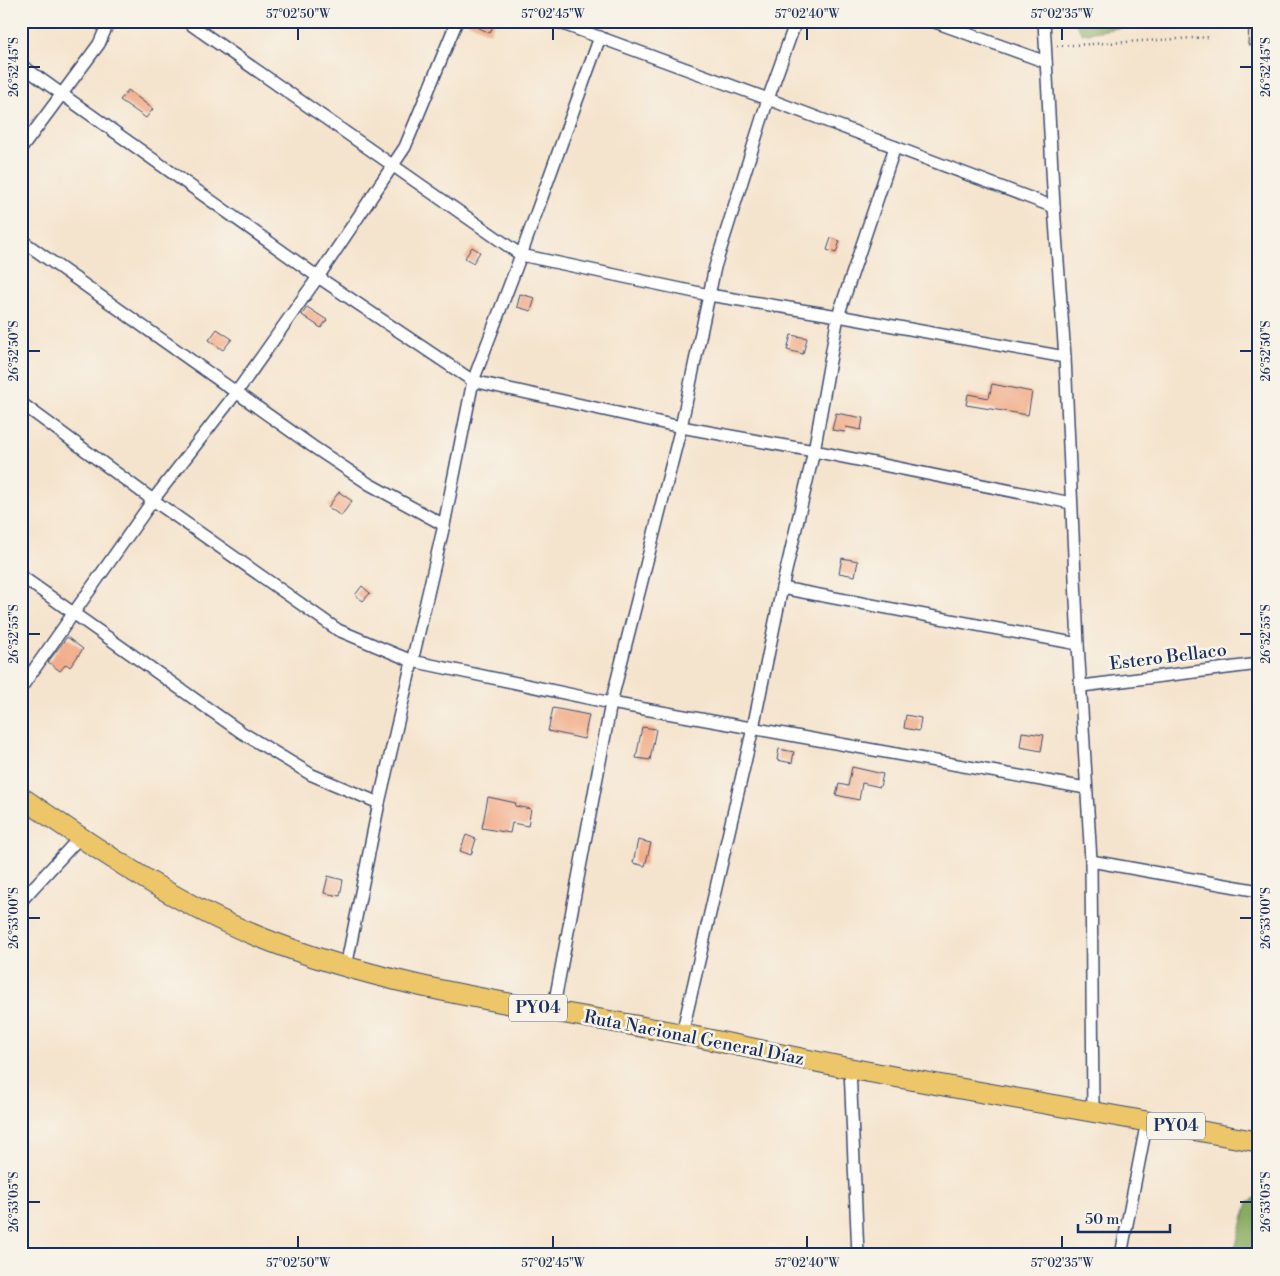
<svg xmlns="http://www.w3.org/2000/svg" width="1280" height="1276" viewBox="0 0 1280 1276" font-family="'Libre Bodoni',serif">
  <rect width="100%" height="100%" fill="#f7f3e8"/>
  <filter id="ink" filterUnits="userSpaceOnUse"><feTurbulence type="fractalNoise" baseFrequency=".02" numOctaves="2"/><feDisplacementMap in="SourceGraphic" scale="10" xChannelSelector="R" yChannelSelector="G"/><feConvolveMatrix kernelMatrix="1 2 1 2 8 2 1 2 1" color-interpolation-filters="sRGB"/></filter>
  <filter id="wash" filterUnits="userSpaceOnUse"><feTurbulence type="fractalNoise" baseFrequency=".0096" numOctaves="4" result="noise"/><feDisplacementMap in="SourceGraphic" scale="20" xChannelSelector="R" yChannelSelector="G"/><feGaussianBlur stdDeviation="1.12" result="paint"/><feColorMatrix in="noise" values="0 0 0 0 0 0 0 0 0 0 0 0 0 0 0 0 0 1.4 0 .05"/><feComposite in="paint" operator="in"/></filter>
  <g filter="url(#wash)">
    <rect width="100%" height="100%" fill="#f5e4cd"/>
    <!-- forest -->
    <g fill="#89aa5e" stroke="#526c5e">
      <polygon points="1074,21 1171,21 1148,23 1082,34"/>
      <polygon points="1259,1196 1259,1250 1255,1255 1233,1255 1248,1202"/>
    </g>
    <g id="blocks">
      <!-- building -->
      <g fill="#f2ae8b">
        <polygon points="464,21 495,21 490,33"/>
        <polygon points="1249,21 1259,21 1259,46 1248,45"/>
        <polygon points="128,90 153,109 146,118 120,100"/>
        <polygon points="831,238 840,241 836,253 827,250"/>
        <polygon points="472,247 480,252 473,263 465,258"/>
        <polygon points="520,294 535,298 531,311 517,307"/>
        <polygon points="307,307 327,320 321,328 302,315"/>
        <polygon points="217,329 232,339 223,350 209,340"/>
        <polygon points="791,335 807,338 803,354 787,350"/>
        <polygon points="992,384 1032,392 1028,415 966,405 968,394 989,398"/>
        <polygon points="836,413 863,418 861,430 846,427 845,432 832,430"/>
        <polygon points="339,492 352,501 341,516 328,507"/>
        <polygon points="842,558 858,561 855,576 839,573"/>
        <polygon points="362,586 370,593 363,601 355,595"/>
        <polygon points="67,637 83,649 70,667 66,664 60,671 48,662"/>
        <polygon points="553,708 589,715 584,739 548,731"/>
        <polygon points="906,715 921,718 919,731 904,728"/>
        <polygon points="642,727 656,729 650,760 636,758"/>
        <polygon points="1022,732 1044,735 1041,751 1020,747"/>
        <polygon points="779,749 794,752 792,763 777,760"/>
        <polygon points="852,767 883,774 880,787 862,783 859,800 836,795 839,784 848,786"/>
        <polygon points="488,797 516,803 515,806 531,809 528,826 512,823 510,833 482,828"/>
        <polygon points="466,835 476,839 471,855 460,851"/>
        <polygon points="638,840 651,843 645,866 633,863"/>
        <polygon points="328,876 343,880 340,896 324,893"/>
      </g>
    </g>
  </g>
  <g filter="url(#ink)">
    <use href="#blocks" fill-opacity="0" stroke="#3c4a6f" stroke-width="1"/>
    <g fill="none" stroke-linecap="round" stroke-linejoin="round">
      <defs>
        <g id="street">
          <polyline points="186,21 521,255 709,295 838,316 1065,357"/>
          <polyline points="555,21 768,99 1054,207"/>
          <polyline points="932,21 1046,62"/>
          <polyline points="1044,21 1054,207 1065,357 1078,644 1091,861 1093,1111"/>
          <polyline points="21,65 318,277 473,381 681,427 814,451 1071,503"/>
          <polyline points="21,149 99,44 109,21"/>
          <polyline points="21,240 312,446 369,484 444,525"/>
          <polyline points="21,403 153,500 338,630 412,661 611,703 1086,788"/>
          <polyline points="21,576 241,732 312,775 379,803"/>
          <polyline points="782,588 1078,644"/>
          <polyline points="1082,686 1259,664"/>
          <polyline points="21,688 153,500 236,393 318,277 405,147 457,21"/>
          <polyline points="1091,861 1259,891"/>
          <polyline points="21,901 80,837"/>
          <polyline points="346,967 379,803 444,525 473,381 521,255 600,37"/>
          <polyline points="553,1011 611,703 681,427 715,267 768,99 796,21"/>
          <polyline points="682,1034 753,728 782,588 814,451 838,316 895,147"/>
          <polyline points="850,1068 858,1255"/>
          <polyline points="1121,1255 1147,1121"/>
        </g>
        <path id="highway" d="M21 797C96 848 173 902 257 936 392 991 539 1007 682 1034 737 1045 792 1057 848 1068 985 1094 1122 1116 1259 1142"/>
      </defs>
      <!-- street casing -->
      <use href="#street" stroke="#3c4a6f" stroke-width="14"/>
      <!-- highway casing -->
      <use href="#highway" stroke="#3c4a6f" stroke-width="22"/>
      <!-- path -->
      <polyline stroke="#3c4a6f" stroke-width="2.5" stroke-dasharray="1 4" stroke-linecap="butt" points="1057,46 1211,37"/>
      <!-- street -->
      <use href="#street" stroke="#fff" stroke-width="11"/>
      <!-- highway -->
      <use href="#highway" stroke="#ecc669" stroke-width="20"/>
    </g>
  </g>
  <!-- ticks -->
  <path fill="none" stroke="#1b2f5e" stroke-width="2" d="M298 28V40M553 28V40M807 28V40M1062 28V40M28 67H40M1240 67H1252M28 351H40M1240 351H1252M28 634H40M1240 634H1252M28 918H40M1240 918H1252M28 1202H40M1240 1202H1252M298 1236V1248M553 1236V1248M807 1236V1248M1062 1236V1248"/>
  <g text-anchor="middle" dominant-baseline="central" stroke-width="5" stroke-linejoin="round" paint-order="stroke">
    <!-- shield labels -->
    <g fill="#f7f3e8" stroke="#5d6a87" stroke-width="1">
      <rect x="509" y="994.5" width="58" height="27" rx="4"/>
      <rect x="1147" y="1112.5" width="58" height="27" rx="4"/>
    </g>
    <g font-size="16" font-weight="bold" fill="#1b2f5e">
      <text x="538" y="1008">PY04</text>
      <text x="1176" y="1126">PY04</text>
    </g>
    <!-- street labels -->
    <g font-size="18" fill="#1b2f5e" stroke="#f7f3e8">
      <text transform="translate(1168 657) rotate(-7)">Estero Bellaco</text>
      <text transform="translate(694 1038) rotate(11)">Ruta Nacional General Díaz</text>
    </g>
  </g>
  <!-- margin -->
  <rect width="1280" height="1276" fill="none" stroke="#f7f3e8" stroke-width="55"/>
  <!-- scale -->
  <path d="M1078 1224v8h92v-8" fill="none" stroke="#1b2f5e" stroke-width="2.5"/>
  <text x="1085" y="1224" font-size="15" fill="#1b2f5e" stroke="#f7f3e8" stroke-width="4" paint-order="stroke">50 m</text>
  <rect x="28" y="28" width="1224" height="1220" fill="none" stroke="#1b2f5e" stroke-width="2"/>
  <g font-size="12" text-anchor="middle" fill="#1b2f5e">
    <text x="298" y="18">57°02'50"W</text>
    <text x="553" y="18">57°02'45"W</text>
    <text x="807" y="18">57°02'40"W</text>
    <text x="1062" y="18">57°02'35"W</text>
    <text transform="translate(14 67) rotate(-90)" y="4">26°52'45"S</text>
    <text transform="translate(1266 67) rotate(-90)" y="4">26°52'45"S</text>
    <text transform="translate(14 351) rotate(-90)" y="4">26°52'50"S</text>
    <text transform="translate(1266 351) rotate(-90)" y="4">26°52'50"S</text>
    <text transform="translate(14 634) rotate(-90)" y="4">26°52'55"S</text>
    <text transform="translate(1266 634) rotate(-90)" y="4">26°52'55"S</text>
    <text transform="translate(14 918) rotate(-90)" y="4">26°53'00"S</text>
    <text transform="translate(1266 918) rotate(-90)" y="4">26°53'00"S</text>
    <text transform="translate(14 1202) rotate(-90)" y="4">26°53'05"S</text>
    <text transform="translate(1266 1202) rotate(-90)" y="4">26°53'05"S</text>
    <text x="298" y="1267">57°02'50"W</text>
    <text x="553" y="1267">57°02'45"W</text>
    <text x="807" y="1267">57°02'40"W</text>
    <text x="1062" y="1267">57°02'35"W</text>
  </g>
</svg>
